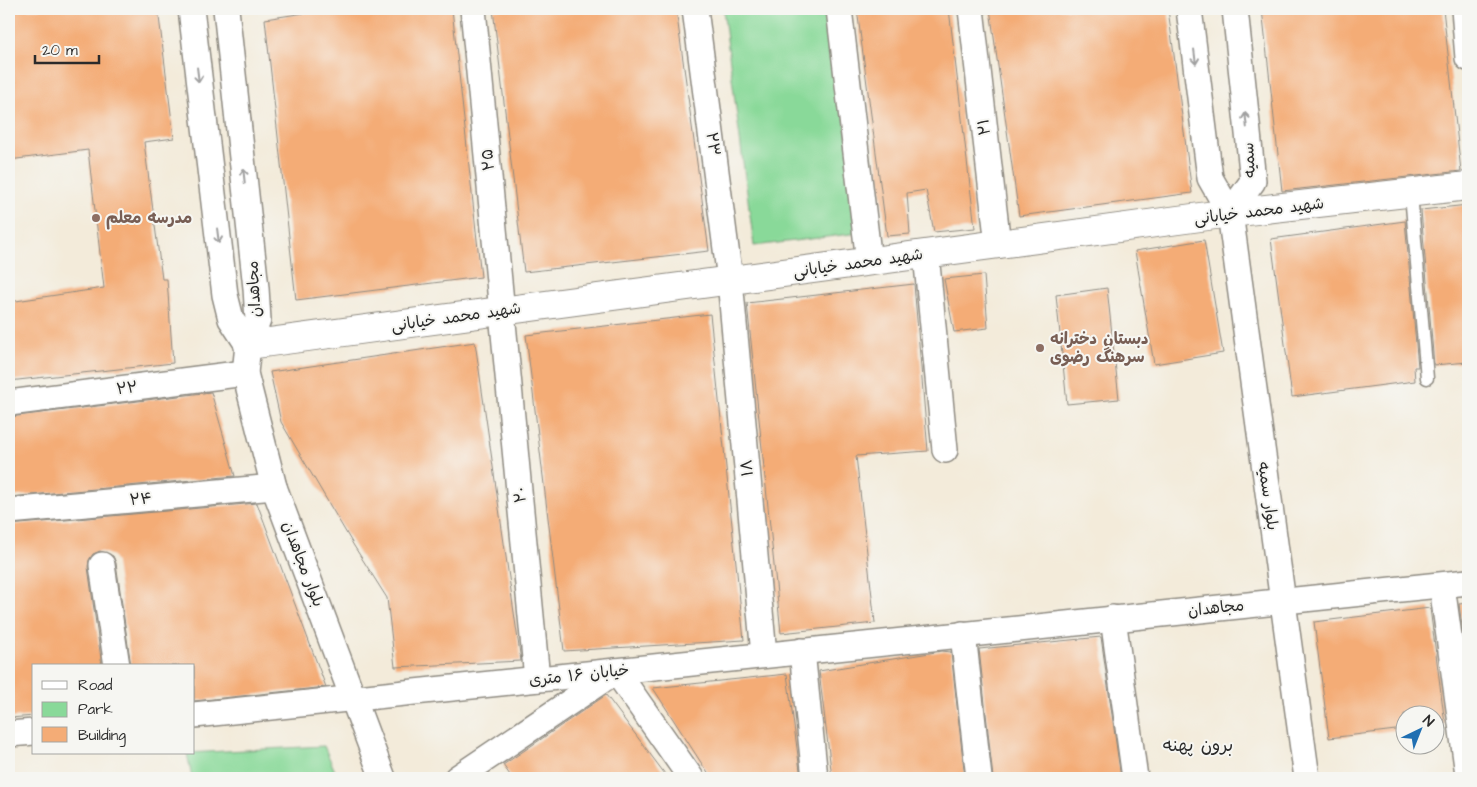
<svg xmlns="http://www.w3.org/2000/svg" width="1477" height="787" viewBox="0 0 1477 787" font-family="'Architects Daughter','Playpen Sans Arabic',sans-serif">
  <rect width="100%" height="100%" fill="#f6f6f2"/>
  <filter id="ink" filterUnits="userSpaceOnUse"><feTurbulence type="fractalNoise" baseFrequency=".02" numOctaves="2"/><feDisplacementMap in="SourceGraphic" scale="10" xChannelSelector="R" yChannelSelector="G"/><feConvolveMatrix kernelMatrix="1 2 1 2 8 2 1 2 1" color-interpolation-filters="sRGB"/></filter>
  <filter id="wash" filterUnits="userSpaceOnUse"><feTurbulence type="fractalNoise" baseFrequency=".0096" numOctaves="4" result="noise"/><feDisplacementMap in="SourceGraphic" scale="20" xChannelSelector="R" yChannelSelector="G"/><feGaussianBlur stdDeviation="1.12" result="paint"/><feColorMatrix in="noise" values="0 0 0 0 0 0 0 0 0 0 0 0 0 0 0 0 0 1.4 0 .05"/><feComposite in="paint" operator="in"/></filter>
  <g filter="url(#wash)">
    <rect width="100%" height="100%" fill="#f3ebda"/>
    <!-- green -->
    <g fill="#89d999" stroke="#5a8262">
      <polygon points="723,9 831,9 859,233 754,246"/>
      <polygon points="324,746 338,778 192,778 187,753"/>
    </g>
    <g id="blocks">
      <!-- building -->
      <g fill="#f4ac76">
        <polygon points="9,9 158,9 174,138 144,142 162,279 167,279 173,363 9,381 9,302 104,288 88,150 9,160"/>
        <polygon points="331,9 452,9 481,277 296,300 265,19"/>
        <polygon points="493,9 676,9 709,251 524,272"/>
        <polygon points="857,9 949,9 975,228 934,232 926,190 907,193 910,234 887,236"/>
        <polygon points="990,9 1168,9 1192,193 1019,216"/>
        <polygon points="1262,9 1443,9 1461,171 1282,191"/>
        <polygon points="1468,205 1468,362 1434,365 1421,210"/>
        <polygon points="1405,221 1418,367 1414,367 1415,381 1292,397 1271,239"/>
        <polygon points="1204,240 1223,353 1154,364 1135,251"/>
        <polygon points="984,275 988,328 954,332 944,279"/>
        <polygon points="914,284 928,451 856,456 875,623 781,633 747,303"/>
        <polygon points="1107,288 1119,399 1067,404 1056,295"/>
        <polygon points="710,314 744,640 564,651 526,335"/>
        <polygon points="475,342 521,661 395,667 387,598 354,546 281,422 270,372"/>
        <polygon points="211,392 235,476 9,497 9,417"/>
        <polygon points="257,503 326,687 194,701 194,666 131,666 116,563 113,556 100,551 93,554 89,560 88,567 102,666 34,666 34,716 10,718 9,525"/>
        <polygon points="1468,603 1468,671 1459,604"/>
        <polygon points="1430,608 1445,724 1434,725 1434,714 1404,714 1404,729 1329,738 1314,622"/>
        <polygon points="1101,637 1121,778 993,778 979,649"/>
        <polygon points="942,651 951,652 965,778 832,778 819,671"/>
        <polygon points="787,674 801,778 711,778 653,688"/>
        <polygon points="606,695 668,778 512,778 503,765"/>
      </g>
    </g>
  </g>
  <g filter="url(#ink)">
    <use href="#blocks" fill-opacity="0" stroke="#8f8b82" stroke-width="1"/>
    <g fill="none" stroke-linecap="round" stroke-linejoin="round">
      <defs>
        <polyline id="service" points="1411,194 1427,378"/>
        <g id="minor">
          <polyline points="191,9 225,295 231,319 248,345"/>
          <polyline points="226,9 256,288 258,320 248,345 245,373 274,487 383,778"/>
          <polyline points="473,9 537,679"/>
          <polyline points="695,9 730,280 764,655"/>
          <polyline points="839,9 869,262"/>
          <polyline points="971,9 998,245"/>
          <polyline points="1189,9 1210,178 1230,213 1307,778"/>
          <polyline points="1464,9 1468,58"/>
          <polyline points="1230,213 1253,181 1235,9"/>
          <polyline points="926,254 945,450"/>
          <polyline points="9,403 245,373"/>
          <polyline points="9,511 274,487"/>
          <polyline points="102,565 117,666"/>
          <polyline points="1442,586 1468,774"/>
          <polyline points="1113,618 1135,778"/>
          <polyline points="963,634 979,778"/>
          <polyline points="802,651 815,778"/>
          <polyline points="194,715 1468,582"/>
          <polyline points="9,734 34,732"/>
          <polyline points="457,778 616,671 691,778"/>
        </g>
        <polyline id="tertiary" points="248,345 1230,213 1468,186"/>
      </defs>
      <!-- service casing -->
      <use href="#service" stroke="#8f8b82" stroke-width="15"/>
      <!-- minor casing -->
      <use href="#minor" stroke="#8f8b82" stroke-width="28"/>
      <!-- tertiary casing -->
      <use href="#tertiary" stroke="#8f8b82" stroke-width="30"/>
      <!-- service -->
      <use href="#service" stroke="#fff" stroke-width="12"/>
      <!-- minor -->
      <use href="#minor" stroke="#fff" stroke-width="25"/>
      <!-- tertiary -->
      <use href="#tertiary" stroke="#fff" stroke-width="28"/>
    </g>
    <!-- one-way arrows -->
    <defs><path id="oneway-shaft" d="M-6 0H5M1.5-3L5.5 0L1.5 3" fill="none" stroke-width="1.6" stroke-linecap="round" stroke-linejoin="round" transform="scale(1.25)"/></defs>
    <g stroke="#a0a0a0">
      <use href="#oneway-shaft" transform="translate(1195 57) rotate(83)"/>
      <use href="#oneway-shaft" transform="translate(198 75) rotate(83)"/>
      <use href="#oneway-shaft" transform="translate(1246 120) rotate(-96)"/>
      <use href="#oneway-shaft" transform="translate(244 176) rotate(-96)"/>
      <use href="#oneway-shaft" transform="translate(218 236) rotate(83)"/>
    </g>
  </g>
  <!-- markers -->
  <g fill="#8d6e63" stroke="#f6f6f2" stroke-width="2">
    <circle cx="96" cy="218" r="5"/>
    <circle cx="1040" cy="348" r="5"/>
  </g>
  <g text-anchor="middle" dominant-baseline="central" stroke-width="4" stroke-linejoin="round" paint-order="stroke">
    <!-- street labels -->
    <g font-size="16" fill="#2b2b2b" stroke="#f6f6f2">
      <text transform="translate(984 127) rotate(-97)">۲۱</text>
      <text transform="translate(713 144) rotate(83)">۲۳</text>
      <text transform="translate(488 160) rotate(-96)">۲۵</text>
      <text transform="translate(1249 160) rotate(-93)">سمیه</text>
      <text transform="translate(1259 211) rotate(-7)">شهید محمد خیابانی</text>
      <text transform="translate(858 263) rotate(-8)">شهید محمد خیابانی</text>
      <text transform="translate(254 289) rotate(-93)">مجاهدان</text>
      <text transform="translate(456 317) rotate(-8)">شهید محمد خیابانی</text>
      <text transform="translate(127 388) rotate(-7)">۲۲</text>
      <text transform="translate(747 468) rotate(-95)">۱۸</text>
      <text transform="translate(520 495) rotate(-95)">۲۰</text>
      <text transform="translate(1268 496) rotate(82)">بلوار سمیه</text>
      <text transform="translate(141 499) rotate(-5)">۲۴</text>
      <text transform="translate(303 564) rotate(69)">بلوار مجاهدان</text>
      <text transform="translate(1216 608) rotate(-6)">مجاهدان</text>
      <text transform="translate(579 675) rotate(-6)">خیابان ۱۶ متری</text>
    </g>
    <!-- education labels -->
    <g font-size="16" font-weight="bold" fill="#785e54" stroke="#f6f6f2" text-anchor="start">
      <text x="106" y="218">مدرسه معلم</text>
      <text x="1050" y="339">دبستان دخترانه<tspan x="1050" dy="18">سرهنگ رضوی</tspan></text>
    </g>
    <!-- neighbourhood labels -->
    <g font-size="18" fill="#2b2b2b" stroke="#f6f6f2">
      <text x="1198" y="745">برون پهنه</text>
    </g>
  </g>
  <!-- margin -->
  <rect width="1477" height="787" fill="none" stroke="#f6f6f2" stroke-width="30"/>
  <!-- legend -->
  <rect x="32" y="664" width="162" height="90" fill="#f6f6f2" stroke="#a5a5a2"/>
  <rect x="42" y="681" width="25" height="8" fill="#ffffff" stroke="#a5a5a2"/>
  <text x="78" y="690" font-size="15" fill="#2b2b2b">Road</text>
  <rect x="42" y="702" width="25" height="15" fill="#89d999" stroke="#a5a5a2"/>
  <text x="78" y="714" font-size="15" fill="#2b2b2b">Park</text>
  <rect x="42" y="727" width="25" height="15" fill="#f4ac76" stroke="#a5a5a2"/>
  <text x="78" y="740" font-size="15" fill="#2b2b2b">Building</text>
  <!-- north arrow -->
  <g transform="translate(1420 730) rotate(43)"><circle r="24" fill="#f6f6f2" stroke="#a5a5a2"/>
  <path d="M0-4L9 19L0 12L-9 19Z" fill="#1f6fb2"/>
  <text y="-8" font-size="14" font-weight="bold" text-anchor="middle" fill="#2b2b2b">N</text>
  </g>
  <!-- scale -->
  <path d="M35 55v8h64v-8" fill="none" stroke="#2b2b2b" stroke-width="2.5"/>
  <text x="42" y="55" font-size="15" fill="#2b2b2b" stroke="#f6f6f2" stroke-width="4" paint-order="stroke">20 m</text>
</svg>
